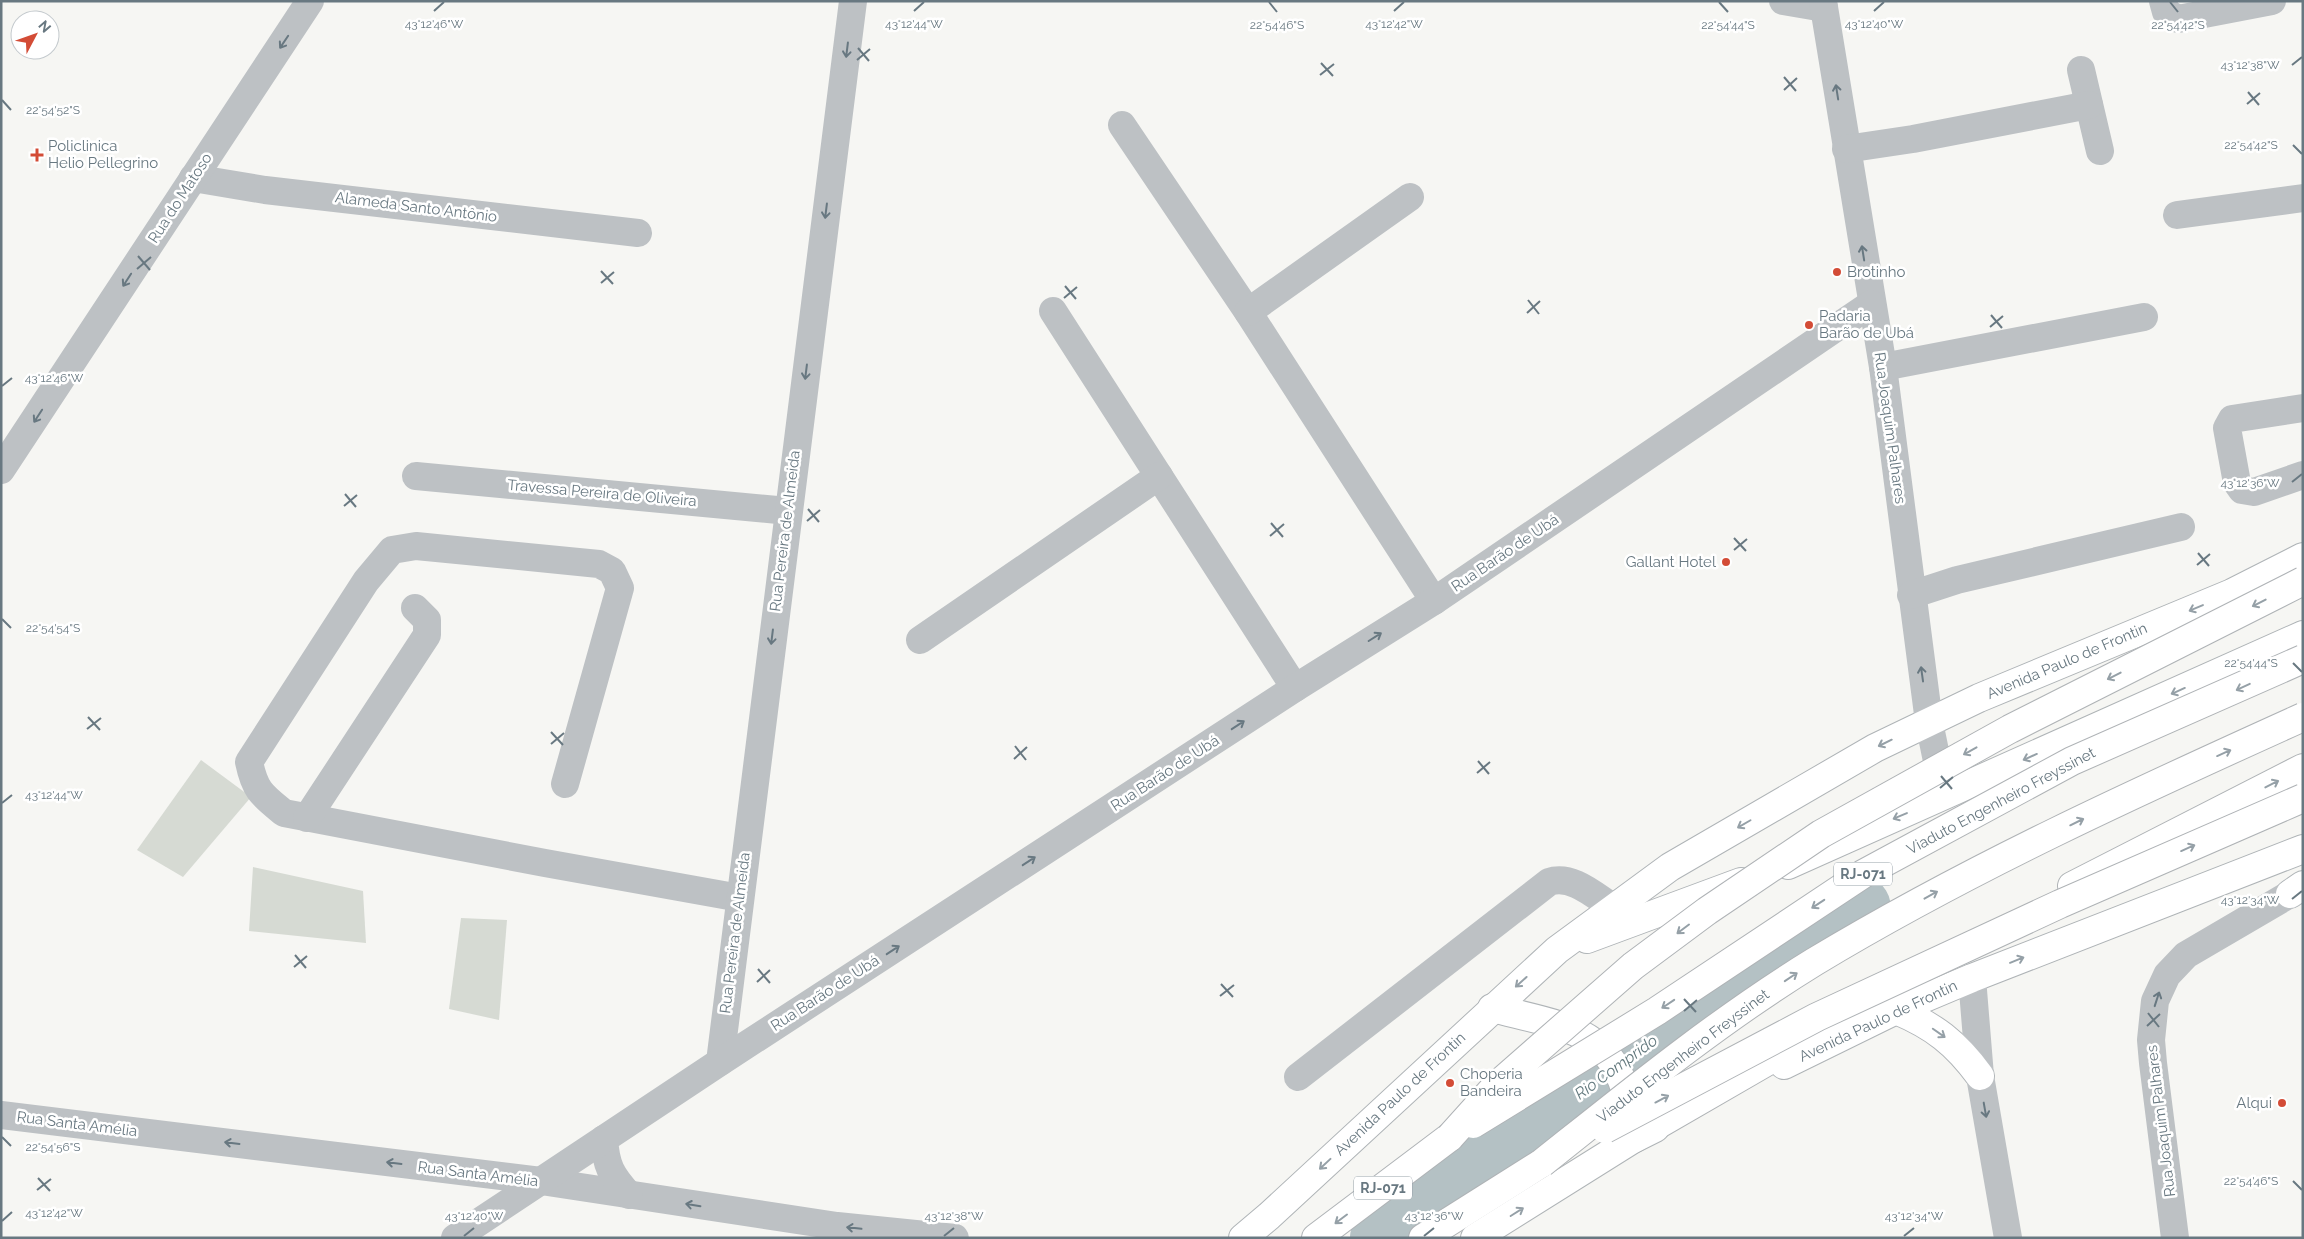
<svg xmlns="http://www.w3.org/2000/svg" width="2304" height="1239" viewBox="0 0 2304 1239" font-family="Raleway,sans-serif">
  <rect width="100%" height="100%" fill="#f6f6f3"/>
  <!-- green -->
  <g fill="#d6dad3">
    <polygon points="201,760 251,797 183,877 137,850"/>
    <polygon points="253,867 363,891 366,943 249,931"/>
    <polygon points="461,918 507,920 499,1020 449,1009"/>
  </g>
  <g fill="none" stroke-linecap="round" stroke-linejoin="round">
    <!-- river -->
    <polyline stroke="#b4c1c4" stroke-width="66" points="1383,1238 1694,1010 1858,908"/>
    <defs>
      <g id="major">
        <polyline points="1788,865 2303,635"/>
        <polyline points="2290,894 2303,885"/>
        <polyline points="1587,939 1741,882"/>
        <path d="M1492 1008C1566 1027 1620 1029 1631 1118"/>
        <path d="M1896 1010C1934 1026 1956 1043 1980 1076"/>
        <polyline points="1784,1065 1896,1010 1972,978 2303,849"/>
        <polyline points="1243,1238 1269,1216 1557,950 1670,867 1875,748 1979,698 2232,593 2303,557"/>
        <polyline points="1475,1238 1633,1139 1655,1128"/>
      </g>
      <g id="highway">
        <polyline points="2072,886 2303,768"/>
        <polyline points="1633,1139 1844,1017"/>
        <polyline points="1316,1238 1450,1137"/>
        <polyline points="1423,1238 1542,1163"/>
      </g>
    </defs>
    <!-- major casing -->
    <use href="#major" stroke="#afb4b7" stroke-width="30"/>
    <!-- highway casing -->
    <use href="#highway" stroke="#afb3b6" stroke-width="30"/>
    <!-- minor -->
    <g stroke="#bdc1c4" stroke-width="28">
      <polyline points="1783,1 1824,8"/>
      <polyline points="1823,1 1883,367 1929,722 1943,790"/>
      <polyline points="2163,1 2166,12 2178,19 2272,1"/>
      <polyline points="2081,70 2100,151"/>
      <polyline points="1122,125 1248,312 1434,601"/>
      <polyline points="1846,149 1913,139 2089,105"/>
      <polyline points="193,178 265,190 638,233"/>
      <polyline points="2177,215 2303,198"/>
      <polyline points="1053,311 1295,688"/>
      <polyline points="1248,312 1410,197"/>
      <polyline points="1883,367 2144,317"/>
      <polyline points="2303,408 2232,419 2227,428 2237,483 2242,490 2254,492 2303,475"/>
      <polyline points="1,470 310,1"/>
      <polyline points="416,476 788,511"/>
      <polyline points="1911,595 1957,580 2181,527"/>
      <polyline points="920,640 1159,476"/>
      <path d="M565 784 620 588 612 571 599 564 416 546 392 550 366 581 249 762C255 791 262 795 284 813L545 863 740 898"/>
      <polyline points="307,818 427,635 427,620 415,608"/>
      <polyline points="1972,978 1980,1076 2008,1238"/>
      <polyline points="720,1062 853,1"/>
      <path d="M1298 1077 1549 882C1572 874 1595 896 1614 908"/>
      <polyline points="1,1115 541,1181 837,1226 955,1238"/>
      <path d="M604 1139C606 1166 611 1175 629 1195"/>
      <polyline points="455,1238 720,1062 1295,688 1434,601 1871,304"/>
      <polyline points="2175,1238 2153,1063 2151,1040 2155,1001 2167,975 2186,955 2290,894 2303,889"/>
    </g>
    <!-- major -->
    <use href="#major" stroke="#fff" stroke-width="28"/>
    <!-- highway -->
    <use href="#highway" stroke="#fff" stroke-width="28"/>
    <defs>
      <g id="highway-bridge">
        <polyline points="1473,1124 1657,1011 1863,874 2072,761 2303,659"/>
        <polyline points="1605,1129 1817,1017 2060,904 2303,798"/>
        <polyline points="1450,1137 1495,1087 1633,966 1707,911 1821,834 2010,729 2303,581"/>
        <path d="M1542 1163C1630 1093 1718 1021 1814 962 1970 868 2137 792 2303 717"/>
      </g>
    </defs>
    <!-- highway-bridge casing -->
    <use href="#highway-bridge" stroke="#afb3b6" stroke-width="30" stroke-linecap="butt"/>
    <!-- highway-bridge -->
    <use href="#highway-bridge" stroke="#fff" stroke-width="28"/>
  </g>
  <!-- one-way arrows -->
  <defs><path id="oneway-shaft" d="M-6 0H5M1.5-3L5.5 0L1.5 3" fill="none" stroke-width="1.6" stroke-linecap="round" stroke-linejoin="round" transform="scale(1.25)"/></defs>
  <g stroke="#687881">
    <use href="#oneway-shaft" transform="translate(284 42) rotate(124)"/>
    <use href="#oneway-shaft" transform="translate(847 50) rotate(97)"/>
    <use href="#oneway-shaft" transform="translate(1837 92) rotate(-99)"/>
    <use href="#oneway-shaft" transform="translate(826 211) rotate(97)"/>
    <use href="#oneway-shaft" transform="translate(1863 253) rotate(-99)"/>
    <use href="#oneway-shaft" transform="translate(127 280) rotate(123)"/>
    <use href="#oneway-shaft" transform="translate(806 372) rotate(97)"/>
    <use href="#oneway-shaft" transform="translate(38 416) rotate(123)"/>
    <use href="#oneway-shaft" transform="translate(772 637) rotate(97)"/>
    <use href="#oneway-shaft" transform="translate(1375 637) rotate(-32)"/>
    <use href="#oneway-shaft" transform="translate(1922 674) rotate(-98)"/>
    <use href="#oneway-shaft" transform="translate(1238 725) rotate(-33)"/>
    <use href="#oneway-shaft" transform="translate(1029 861) rotate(-33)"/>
    <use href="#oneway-shaft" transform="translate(893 950) rotate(-33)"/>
    <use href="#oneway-shaft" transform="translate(2157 999) rotate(-72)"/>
    <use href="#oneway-shaft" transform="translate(1985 1110) rotate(80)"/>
    <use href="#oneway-shaft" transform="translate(232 1143) rotate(-173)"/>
    <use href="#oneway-shaft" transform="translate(394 1163) rotate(-173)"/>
    <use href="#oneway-shaft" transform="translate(693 1205) rotate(-171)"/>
    <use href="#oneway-shaft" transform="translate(854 1228) rotate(-174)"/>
  </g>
  <g stroke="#95a0a7">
    <use href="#oneway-shaft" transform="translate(2259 603) rotate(153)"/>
    <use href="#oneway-shaft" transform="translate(2196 608) rotate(157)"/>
    <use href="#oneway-shaft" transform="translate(2114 676) rotate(153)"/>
    <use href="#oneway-shaft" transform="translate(2243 687) rotate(155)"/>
    <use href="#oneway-shaft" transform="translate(2178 691) rotate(156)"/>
    <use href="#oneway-shaft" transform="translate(1885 743) rotate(154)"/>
    <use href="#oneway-shaft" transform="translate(1970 751) rotate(151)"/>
    <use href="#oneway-shaft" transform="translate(2224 753) rotate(-24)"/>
    <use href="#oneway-shaft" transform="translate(2030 757) rotate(156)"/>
    <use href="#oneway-shaft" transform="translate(2272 784) rotate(-27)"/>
    <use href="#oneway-shaft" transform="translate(1900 816) rotate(157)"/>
    <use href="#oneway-shaft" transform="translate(2077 822) rotate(-26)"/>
    <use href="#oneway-shaft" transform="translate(1744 824) rotate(150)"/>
    <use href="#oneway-shaft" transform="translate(2188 848) rotate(-24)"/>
    <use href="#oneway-shaft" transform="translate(1931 895) rotate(-29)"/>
    <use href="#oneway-shaft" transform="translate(1818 904) rotate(147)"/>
    <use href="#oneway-shaft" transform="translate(1683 929) rotate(143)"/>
    <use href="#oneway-shaft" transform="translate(2017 960) rotate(-22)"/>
    <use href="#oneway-shaft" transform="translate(1791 977) rotate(-34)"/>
    <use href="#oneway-shaft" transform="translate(1521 982) rotate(138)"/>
    <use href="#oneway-shaft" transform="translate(1668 1004) rotate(146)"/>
    <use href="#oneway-shaft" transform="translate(1939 1033) rotate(35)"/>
    <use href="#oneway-shaft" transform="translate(1662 1099) rotate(-28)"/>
    <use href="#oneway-shaft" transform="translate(1325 1164) rotate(137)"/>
    <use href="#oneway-shaft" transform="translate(1517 1212) rotate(-32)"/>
    <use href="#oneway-shaft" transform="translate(1341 1219) rotate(143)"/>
  </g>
  <!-- ticks -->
  <path fill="none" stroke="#687881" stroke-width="2" d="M1269 2 1277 12M1719 2 1728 12M2170 2 2178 12M434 11 444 2M914 11 924 2M1394 11 1404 2M1874 11 1884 2M858 48 869 61M857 60 870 49M1321 63 1333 76M2292 65 2302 57M1320 75 1334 64M1784 77 1796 91M1784 90 1797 78M2248 92 2259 105M2 100 11 110M2247 104 2260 93M2293 145 2302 154M138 256 150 270M137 269 151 257M601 271 613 284M601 283 614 272M1065 286 1076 299M1064 298 1077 287M1528 300 1539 314M1527 313 1540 301M1991 315 2002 328M1990 327 2003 316M2 386 12 378M2292 482 2302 474M345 494 356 507M344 506 357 495M808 509 819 522M807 521 820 510M1271 523 1283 537M1270 536 1284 524M1734 538 1746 551M1734 550 1747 539M2198 553 2209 566M2197 565 2210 554M2 619 11 628M2293 663 2302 672M88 717 100 730M87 729 101 718M551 732 563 745M551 744 564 733M1015 746 1026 760M1014 759 1027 747M1478 761 1489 774M1477 773 1490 762M1941 776 1952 789M1940 788 1953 777M2 803 12 795M2292 899 2302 891M295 955 306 968M294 967 307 956M758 969 770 983M757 982 770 970M1221 984 1233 997M1220 996 1234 985M1684 999 1696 1012M1684 1011 1697 1000M2148 1013 2159 1027M2147 1026 2160 1014M2 1137 11 1146M38 1178 50 1191M2293 1181 2302 1190M37 1190 51 1179M2 1221 12 1212M464 1236 474 1228M944 1236 954 1228M1424 1236 1434 1228M1904 1236 1914 1228"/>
  <!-- markers -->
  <g fill="#d34c36" stroke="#fff" stroke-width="2">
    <path d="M34.5 147.5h5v5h5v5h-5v5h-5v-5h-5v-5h5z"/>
    <circle cx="1837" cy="272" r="5"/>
    <circle cx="1809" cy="325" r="5"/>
    <circle cx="1726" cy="562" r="5"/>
    <circle cx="1450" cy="1083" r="5"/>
    <circle cx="2282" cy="1103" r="5"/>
  </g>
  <g text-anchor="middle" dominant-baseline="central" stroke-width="5" stroke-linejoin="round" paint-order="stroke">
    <!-- shield labels -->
    <g fill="#fff" stroke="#95a0a7" stroke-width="1">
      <rect x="1834" y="862.5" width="58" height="23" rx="4"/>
      <rect x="1354" y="1176.5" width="58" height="23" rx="4"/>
    </g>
    <g font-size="14" font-weight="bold" fill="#687881">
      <text x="1863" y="874">RJ-071</text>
      <text x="1383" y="1188">RJ-071</text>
    </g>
    <!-- poi labels -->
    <g font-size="15" fill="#687881" stroke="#fff" text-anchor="start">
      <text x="48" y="146">Policlinica<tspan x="48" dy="17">Helio Pellegrino</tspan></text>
      <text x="1847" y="272">Brotinho</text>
      <text x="1819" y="316">Padaria<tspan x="1819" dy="17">Barão de Ubá</tspan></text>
      <text x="1716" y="562" text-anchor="end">Gallant Hotel</text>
      <text x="1460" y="1074">Choperia<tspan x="1460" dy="17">Bandeira</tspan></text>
      <text x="2272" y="1103" text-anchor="end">Alqui</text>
    </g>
    <!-- street labels -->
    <g font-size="15" fill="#687881" stroke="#fff">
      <text transform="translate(180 198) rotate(-57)">Rua do Matoso</text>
      <text transform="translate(416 207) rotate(7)">Alameda Santo Antônio</text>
      <text transform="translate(1890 428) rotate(82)">Rua Joaquim Palhares</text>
      <text transform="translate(602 493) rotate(5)">Travessa Pereira de Oliveira</text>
      <text transform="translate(785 531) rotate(-83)">Rua Pereira de Almeida</text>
      <text transform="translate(1505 553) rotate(-34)">Rua Barão de Ubá</text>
      <text transform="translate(2067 661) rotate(-23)">Avenida Paulo de Frontin</text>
      <text transform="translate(1165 773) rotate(-33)">Rua Barão de Ubá</text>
      <text transform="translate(2001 801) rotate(-28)">Viaduto Engenheiro Freyssinet</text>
      <text transform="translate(735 933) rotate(-83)">Rua Pereira de Almeida</text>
      <text transform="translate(825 993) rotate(-33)">Rua Barão de Ubá</text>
      <text transform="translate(1878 1021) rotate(-25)">Avenida Paulo de Frontin</text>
      <text transform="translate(1683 1056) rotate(-37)">Viaduto Engenheiro Freyssinet</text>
      <text transform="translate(1400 1094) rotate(-43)">Avenida Paulo de Frontin</text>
      <text transform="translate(2161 1121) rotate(-97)">Rua Joaquim Palhares</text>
      <text transform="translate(77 1124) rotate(7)">Rua Santa Amélia</text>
      <text transform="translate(478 1174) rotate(7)">Rua Santa Amélia</text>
    </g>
    <!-- water labels -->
    <g font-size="16" font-style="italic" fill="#63797e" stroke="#fff">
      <text transform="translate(1616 1067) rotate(-36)">Rio Comprido</text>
    </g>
  </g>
  <g font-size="12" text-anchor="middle" fill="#687881" stroke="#fff" stroke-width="5" stroke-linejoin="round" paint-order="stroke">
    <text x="434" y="28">43°12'46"W</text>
    <text x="914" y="28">43°12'44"W</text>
    <text x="1394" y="28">43°12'42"W</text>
    <text x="1874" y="28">43°12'40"W</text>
    <text x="1277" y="29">22°54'46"S</text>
    <text x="1728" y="29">22°54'44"S</text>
    <text x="2178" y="29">22°54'42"S</text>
    <text x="2250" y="69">43°12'38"W</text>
    <text x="53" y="114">22°54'52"S</text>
    <text x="2251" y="149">22°54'42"S</text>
    <text x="54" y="382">43°12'46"W</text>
    <text x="2250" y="487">43°12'36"W</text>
    <text x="53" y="632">22°54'54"S</text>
    <text x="2251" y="667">22°54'44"S</text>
    <text x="54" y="799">43°12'44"W</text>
    <text x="2250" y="904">43°12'34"W</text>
    <text x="53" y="1151">22°54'56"S</text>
    <text x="2251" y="1185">22°54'46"S</text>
    <text x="54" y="1217">43°12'42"W</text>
    <text x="474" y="1220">43°12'40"W</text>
    <text x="954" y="1220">43°12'38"W</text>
    <text x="1434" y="1220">43°12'36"W</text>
    <text x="1914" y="1220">43°12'34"W</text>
  </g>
  <!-- border -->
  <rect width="2304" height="1239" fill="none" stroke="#687881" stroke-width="5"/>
  <!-- north arrow -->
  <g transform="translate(35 35) rotate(49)"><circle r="24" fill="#ffffff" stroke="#c3c9cd"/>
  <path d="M0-4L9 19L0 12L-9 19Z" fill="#d34c36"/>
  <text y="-8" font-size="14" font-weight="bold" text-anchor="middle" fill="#687881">N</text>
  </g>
</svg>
